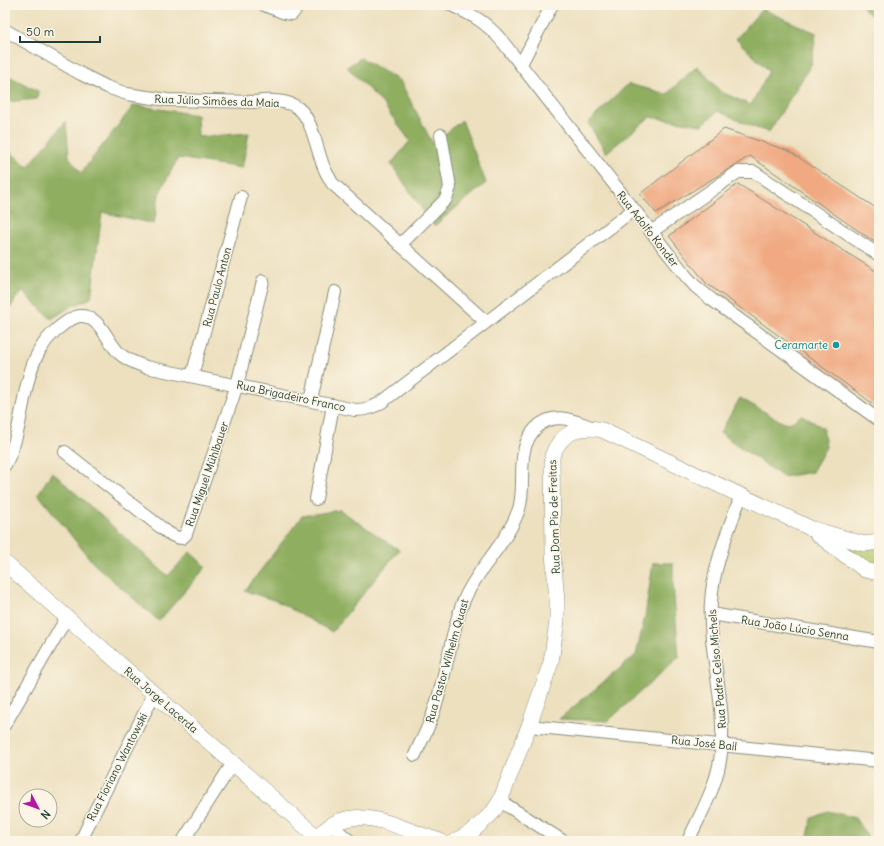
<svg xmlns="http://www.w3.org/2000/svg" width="884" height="846" viewBox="0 0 884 846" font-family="Delius,sans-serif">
  <rect width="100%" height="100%" fill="#fcf5e5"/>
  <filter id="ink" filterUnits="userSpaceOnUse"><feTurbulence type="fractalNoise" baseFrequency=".025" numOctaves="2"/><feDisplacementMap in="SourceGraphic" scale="8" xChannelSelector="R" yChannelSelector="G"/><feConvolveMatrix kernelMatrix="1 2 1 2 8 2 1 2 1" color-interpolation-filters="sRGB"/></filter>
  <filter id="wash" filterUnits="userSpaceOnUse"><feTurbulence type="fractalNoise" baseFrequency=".012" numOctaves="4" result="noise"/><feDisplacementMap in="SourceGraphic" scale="16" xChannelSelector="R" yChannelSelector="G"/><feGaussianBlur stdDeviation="0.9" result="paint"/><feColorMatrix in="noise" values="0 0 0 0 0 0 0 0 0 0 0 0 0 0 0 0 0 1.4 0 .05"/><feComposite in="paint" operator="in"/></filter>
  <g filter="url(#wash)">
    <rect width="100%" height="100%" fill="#ede0bf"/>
    <!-- green -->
    <path fill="#b4ca6e" stroke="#6a8451" d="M834 538 878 549 879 567C861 562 848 549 834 538Z"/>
    <!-- forest -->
    <g fill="#8fae61" stroke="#57764a">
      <polygon points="862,5 879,5 879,20 866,11"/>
      <polygon points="762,9 816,33 811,65 769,132 756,128 718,111 702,125 650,117 606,153 588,123 628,84 667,94 697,66 721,92 751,105 769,71 736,39"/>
      <polygon points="361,58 400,81 433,144 462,120 486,183 434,226 391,164 410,141 383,104 347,67"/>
      <polygon points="5,74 38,91 37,99 5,102"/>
      <polygon points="134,105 197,115 198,137 249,133 242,168 178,158 159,194 154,224 102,212 91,298 72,306 51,319 23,292 16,298 5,319 5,144 8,150 28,167 66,121 69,157 81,173"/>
      <polygon points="740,398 784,423 792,422 802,415 823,428 826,447 812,472 783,477 720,433"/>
      <polygon points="52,472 168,576 190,552 206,567 159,621 94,564 38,494"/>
      <polygon points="340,510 399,550 332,632 277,601 245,591 302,516"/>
      <polygon points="653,563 673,563 673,584 679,657 608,721 559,719 636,655 645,617"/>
      <polygon points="827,811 855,818 870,841 807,841 812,817"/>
    </g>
    <g id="blocks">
      <!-- building -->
      <g fill="#f0a981">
        <polygon points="724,129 789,151 879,210 879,245 750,156 656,213 640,194"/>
        <polygon points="738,184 879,273 879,408 706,283 669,236"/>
      </g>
    </g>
  </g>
  <g filter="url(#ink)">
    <use href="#blocks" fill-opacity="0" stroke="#868e7a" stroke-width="1"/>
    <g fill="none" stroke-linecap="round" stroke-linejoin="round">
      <defs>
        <g id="minor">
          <polyline points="264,5 285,13 292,14 299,5"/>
          <path d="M451 5C474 16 485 21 502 41L686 276 695 286 712 300 879 420"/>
          <path d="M5 30 81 74 107 87 127 94 167 100 256 102C268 100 288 100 298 108 313 119 317 153 325 170 327 174 330 179 332 183L486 322"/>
          <polyline points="521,64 552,5"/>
          <polyline points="651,232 738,172 754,172 879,255"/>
          <polyline points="400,245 446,199 450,187 441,135"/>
          <polyline points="192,376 241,197"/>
          <polyline points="311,400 335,292"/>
          <path d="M65 452 163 529C169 534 175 538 182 538L186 534 237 385 263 281"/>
          <path d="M5 465C31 417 15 357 65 323 72 318 79 314 87 317 102 322 108 342 119 353 126 360 137 364 146 367L355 410C365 410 373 408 382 402L633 210"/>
          <polyline points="316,499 333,405"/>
          <polyline points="711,614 879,642"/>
          <polyline points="5,724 67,617"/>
          <polyline points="529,726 879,761"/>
          <path d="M415 755C420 743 427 731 431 719 440 697 444 672 450 649 454 633 457 615 464 600 478 567 507 544 519 509 527 483 514 450 536 428 553 411 572 420 591 427"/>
          <polyline points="500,801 563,841"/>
          <polyline points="331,825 350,841"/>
          <polyline points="81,841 92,817 154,694"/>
          <polyline points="183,841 233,763"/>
          <path d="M688 841C701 813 718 784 721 753 727 703 708 653 711 602 713 566 729 529 741 495"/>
        </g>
        <g id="major">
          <polyline points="817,534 865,570 879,573"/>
          <polyline points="5,563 317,837"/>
          <path d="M314 841C350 795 397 829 440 841"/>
          <path d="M456 841 474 830 493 812 500 801 529 726 551 662 557 621V601L553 553 552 456C560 434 579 424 602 430L810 528 864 544 879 542"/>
        </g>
      </defs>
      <!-- minor casing -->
      <use href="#minor" stroke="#868e7a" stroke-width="14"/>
      <!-- major casing -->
      <use href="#major" stroke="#868e7a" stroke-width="16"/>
      <!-- minor -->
      <use href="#minor" stroke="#fff" stroke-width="12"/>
      <!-- major -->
      <use href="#major" stroke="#fff" stroke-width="15"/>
    </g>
  </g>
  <!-- markers -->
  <circle fill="#0f9aa8" stroke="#fcf5e5" stroke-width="1.5" cx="836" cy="345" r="4"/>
  <g text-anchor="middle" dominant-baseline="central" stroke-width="3" stroke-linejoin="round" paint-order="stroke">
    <!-- street labels -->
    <g font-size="11" fill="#1f3d34" stroke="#fcf5e5">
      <text transform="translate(217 101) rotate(2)">Rua Júlio Simões da Maia</text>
      <text transform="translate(648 229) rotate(52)">Rua Adolfo Konder</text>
      <text transform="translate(217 287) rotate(-75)">Rua Paulo Anton</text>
      <text transform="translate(291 396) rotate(12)">Rua Brigadeiro Franco</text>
      <text transform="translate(207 474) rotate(-71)">Rua Miguel Mühlbauer</text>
      <text transform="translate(554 517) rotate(-92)">Rua Dom Pio de Freitas</text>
      <text transform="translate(795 628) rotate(9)">Rua João Lúcio Senna</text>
      <text transform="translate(447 661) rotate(-74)">Rua Pastor Wilhelm Quast</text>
      <text transform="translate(717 669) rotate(-95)">Rua Padre Celso Michels</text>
      <text transform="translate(161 700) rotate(41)">Rua Jorge Lacerda</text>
      <text transform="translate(704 743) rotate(6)">Rua José Bail</text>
      <text transform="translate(117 767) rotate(-63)">Rua Floriano Wantowski</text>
    </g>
    <!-- culture labels -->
    <g font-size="11" fill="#0d838f" stroke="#fcf5e5" text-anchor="end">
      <text x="828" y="345">Ceramarte</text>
    </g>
  </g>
  <!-- margin -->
  <rect width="884" height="846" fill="none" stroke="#fcf5e5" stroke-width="20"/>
  <!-- north arrow -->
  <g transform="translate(38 808) rotate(131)"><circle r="19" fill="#fcf5e5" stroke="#a4ab9e"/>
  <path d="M0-3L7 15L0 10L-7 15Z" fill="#b5179e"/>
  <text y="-6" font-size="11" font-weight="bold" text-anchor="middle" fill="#1f3d34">N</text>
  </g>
  <!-- scale -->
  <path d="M20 36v6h80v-6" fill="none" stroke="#1f3d34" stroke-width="2"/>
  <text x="26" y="36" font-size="12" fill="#1f3d34" stroke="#fcf5e5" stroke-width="3" paint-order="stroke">50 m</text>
</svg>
